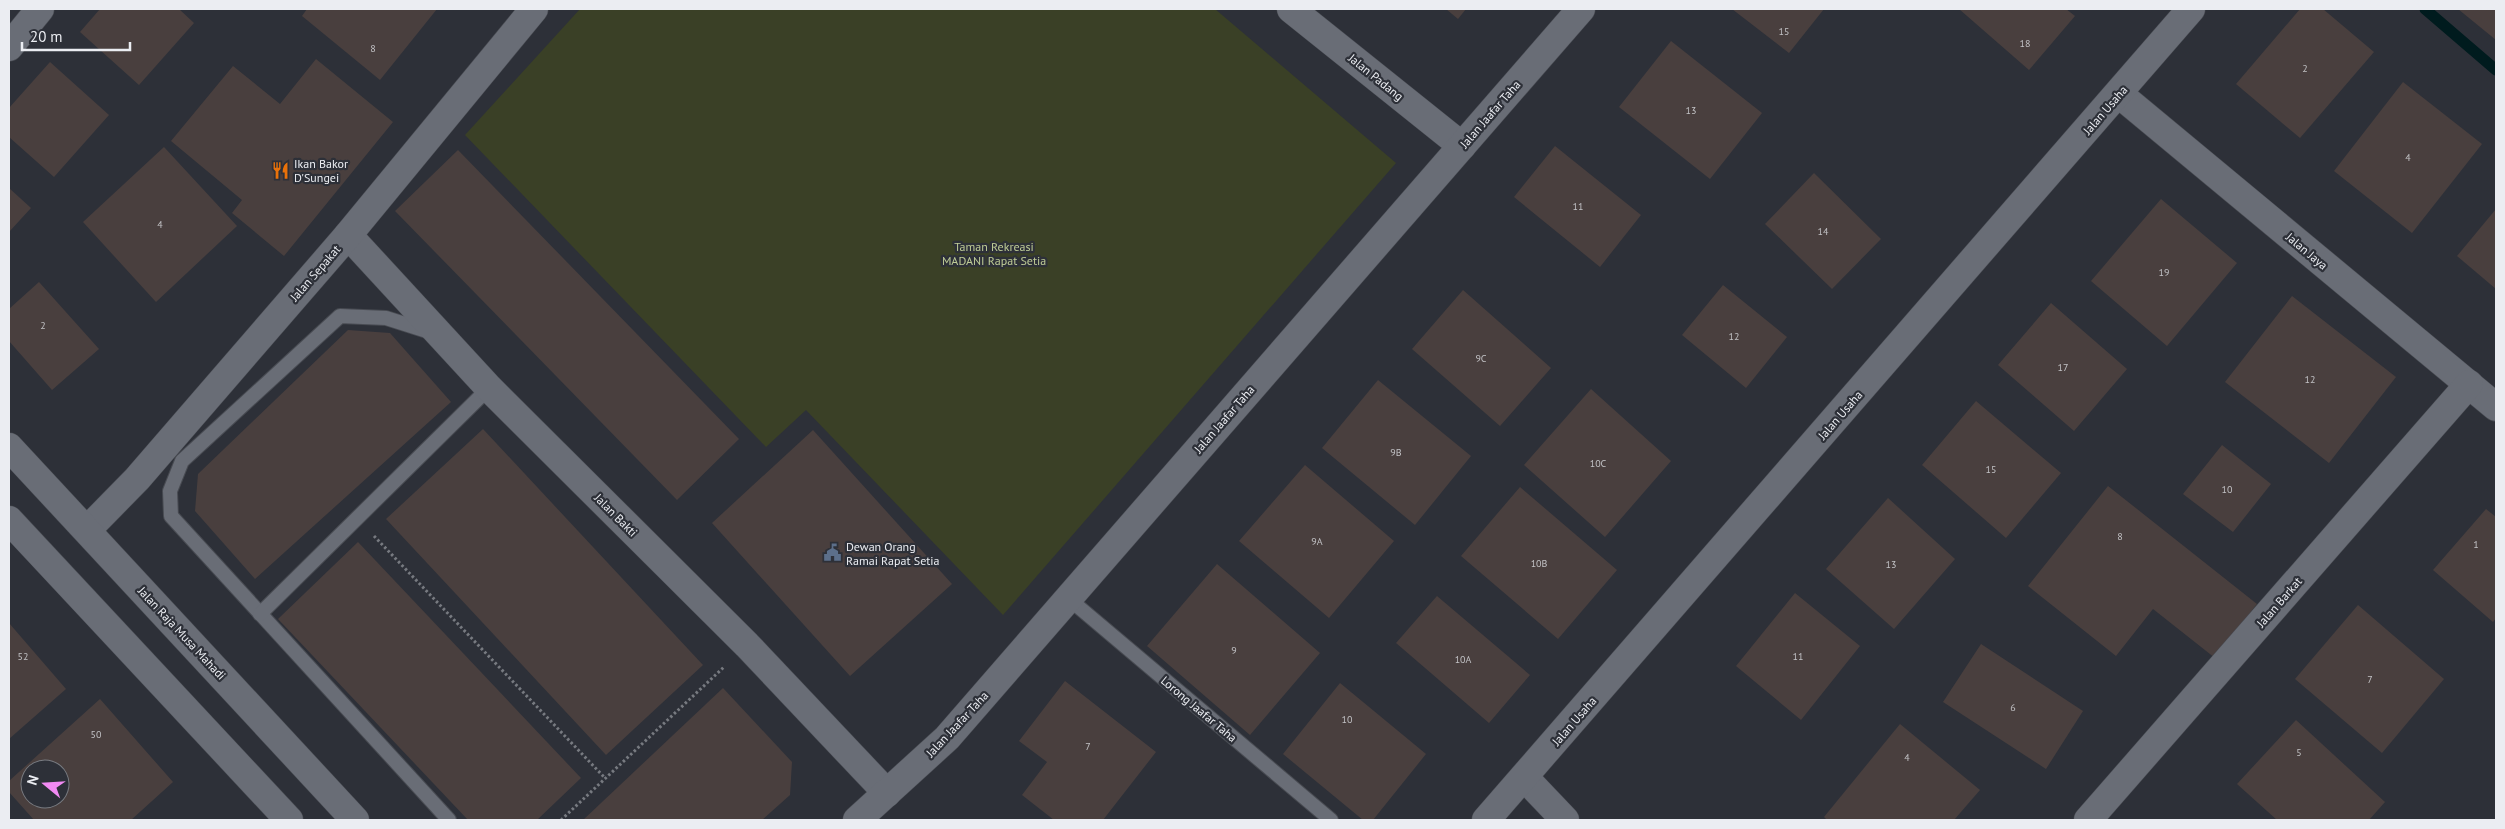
<svg xmlns="http://www.w3.org/2000/svg" width="2505" height="829" viewBox="0 0 2505 829" font-family="'PT Sans',sans-serif">
  <rect width="100%" height="100%" fill="#2d3038"/>
  <!-- green -->
  <polygon fill="#3a4026" points="580,9 1215,9 1396,163 1003,615 806,410 766,447 465,135"/>
  <g fill="none" stroke-linecap="round" stroke-linejoin="round">
    <!-- stream -->
    <polyline stroke="#001b1e" stroke-width="11" points="2425,9 2496,70"/>
  </g>
  <!-- building -->
  <g fill="#493f3e" fill-rule="evenodd">
    <polygon points="100,9 179,9 194,23 139,85 80,32"/>
    <polygon points="307,9 437,9 380,80 302,16"/>
    <polygon points="1446,9 1466,9 1458,19"/>
    <polygon points="1732,9 1824,9 1789,53"/>
    <polygon points="1959,9 2066,9 2075,16 2029,70"/>
    <polygon points="2300,9 2323,9 2374,52 2300,138 2236,84"/>
    <polygon points="2458,9 2496,9 2496,40"/>
    <polygon points="1671,41 1762,113 1710,179 1619,107"/>
    <polygon points="316,59 393,122 284,256 232,213 242,200 171,141 233,66 280,104"/>
    <polygon points="50,62 109,115 54,177 9,137 9,108"/>
    <polygon points="2403,82 2482,144 2412,233 2334,171"/>
    <polygon points="1555,146 1641,215 1600,267 1514,197"/>
    <polygon points="164,147 237,226 156,302 83,222"/>
    <polygon points="458,150 739,439 677,500 395,211"/>
    <polygon points="1814,173 1881,239 1832,289 1765,224"/>
    <polygon points="9,188 31,208 9,232"/>
    <polygon points="2161,199 2237,263 2167,346 2091,281"/>
    <polygon points="2496,209 2496,289 2457,256"/>
    <polygon points="39,282 99,349 52,390 9,341 9,309"/>
    <polygon points="1723,285 1787,337 1746,388 1682,335"/>
    <polygon points="1463,290 1551,368 1500,426 1412,349"/>
    <polygon points="2292,296 2396,377 2329,463 2225,382"/>
    <polygon points="2051,303 2127,369 2074,431 1998,365"/>
    <polygon points="348,330 390,333 451,402 255,579 195,511 198,474"/>
    <polygon points="1378,380 1471,456 1415,525 1322,448"/>
    <polygon points="1591,389 1671,461 1605,537 1524,465"/>
    <polygon points="1976,401 2061,473 2006,538 1922,465"/>
    <polygon points="483,429 703,665 606,755 386,519"/>
    <polygon points="813,430 952,584 850,676 712,523"/>
    <polygon points="2222,445 2271,484 2233,532 2183,494"/>
    <polygon points="1305,465 1394,541 1329,618 1239,541"/>
    <polygon points="2108,486 2257,604 2215,658 2153,609 2116,656 2028,586"/>
    <polygon points="1520,487 1617,570 1558,639 1461,556"/>
    <polygon points="1888,498 1955,559 1894,629 1826,569"/>
    <polygon points="2486,509 2496,517 2496,618 2493,622 2433,570"/>
    <polygon points="358,542 581,778 537,820 468,820 278,619"/>
    <polygon points="1217,564 1320,653 1250,735 1147,646"/>
    <polygon points="1795,593 1860,646 1801,720 1736,666"/>
    <polygon points="1437,596 1530,675 1489,723 1396,643"/>
    <polygon points="2358,605 2444,679 2382,753 2295,679"/>
    <polygon points="9,623 66,689 9,739"/>
    <polygon points="1981,644 2083,711 2046,769 1943,702"/>
    <polygon points="1065,681 1156,752 1103,820 1054,820 1022,795 1047,762 1019,741"/>
    <polygon points="1340,683 1426,754 1373,820 1363,820 1283,754"/>
    <polygon points="723,688 792,762 790,795 762,820 583,820"/>
    <path d="M100 699 173 782 131 820H34L9 792V781ZM30 769H60V799H30Z"/>
    <polygon points="2296,720 2385,802 2369,820 2277,820 2237,784"/>
    <polygon points="1900,724 1980,790 1954,820 1827,820 1824,817"/>
  </g>
  <g fill="none" stroke-linecap="round" stroke-linejoin="round">
    <defs>
      <g id="service">
        <polyline points="430,332 386,318 340,316 182,461 170,491 171,516 449,820"/>
        <polyline points="1068,598 1331,820"/>
        <polyline points="260,614 489,388"/>
      </g>
      <g id="minor">
        <polyline points="1291,9 1462,146"/>
        <polyline points="2119,94 2496,407"/>
        <polyline points="348,235 489,388 747,645 887,793"/>
        <polyline points="87,530 137,479 348,235 534,9"/>
        <polyline points="1525,778 1565,820"/>
        <polyline points="857,820 947,738 1581,9"/>
        <polyline points="1486,820 2191,9"/>
        <polyline points="2088,820 2469,384"/>
      </g>
      <polyline id="tertiary" points="9,47 40,9"/>
      <g id="secondary">
        <polyline points="9,447 355,820"/>
        <polyline points="9,520 289,820"/>
      </g>
    </defs>
    <!-- service casing -->
    <use href="#service" stroke="#484b52" stroke-width="16"/>
    <!-- minor casing -->
    <use href="#minor" stroke="#484b52" stroke-width="29"/>
    <!-- tertiary casing -->
    <use href="#tertiary" stroke="#484b52" stroke-width="29"/>
    <!-- secondary casing -->
    <use href="#secondary" stroke="#484b52" stroke-width="29"/>
    <!-- path -->
    <g stroke="#777a80" stroke-width="3" stroke-dasharray="2.5 2.5" stroke-linecap="butt">
      <polyline points="374,536 605,778"/>
      <polyline points="561,820 724,667"/>
    </g>
    <!-- service -->
    <use href="#service" stroke="#696d76" stroke-width="14"/>
    <!-- minor -->
    <use href="#minor" stroke="#696d76" stroke-width="28"/>
    <!-- tertiary -->
    <use href="#tertiary" stroke="#696d76" stroke-width="28"/>
    <!-- secondary -->
    <use href="#secondary" stroke="#696d76" stroke-width="28"/>
  </g>
  <!-- icons -->
  <defs>
    <symbol id="restaurant-bare" viewBox="-9 -9 18 18"><path d="M-5-6h1v4h1v-4h1v4h1v-4h1v5L-1.5 .5V6h-2V.5L-5-1ZM5-6V6H3V1.5H1.5Q1.5-4 5-6Z" fill="#e8710a" stroke="#2d3038" stroke-width="2.5" paint-order="stroke"/></symbol>
    <symbol id="civic-bare" viewBox="-9 -9 18 18"><path d="M-.6-6.5H3V-4.5H.6V-3L4-1V1h2V6H-6V1h2V-1L-.6-3ZM-1.2 2.5V6h2.4V2.5Z" fill="#5c6f8a" stroke="#2d3038" stroke-width="2.5" paint-order="stroke"/></symbol>
  </defs>
  <g fill-rule="evenodd">
    <use href="#restaurant-bare" x="268" y="158" width="25" height="25"/>
    <use href="#civic-bare" x="820" y="540" width="25" height="25"/>
  </g>
  <g text-anchor="middle" dominant-baseline="central" stroke-width="4.5" stroke-linejoin="round" paint-order="stroke">
    <!-- number labels -->
    <g font-size="10" fill="#c2c2c5">
      <text x="1784" y="31">15</text>
      <text x="2025" y="43">18</text>
      <text x="373" y="48">8</text>
      <text x="2305" y="68">2</text>
      <text x="1691" y="110">13</text>
      <text x="2408" y="157">4</text>
      <text x="1578" y="206">11</text>
      <text x="160" y="224">4</text>
      <text x="1823" y="231">14</text>
      <text x="2164" y="272">19</text>
      <text x="43" y="325">2</text>
      <text x="1734" y="336">12</text>
      <text x="1481" y="358">9C</text>
      <text x="2063" y="367">17</text>
      <text x="2310" y="379">12</text>
      <text x="1396" y="452">9B</text>
      <text x="1598" y="463">10C</text>
      <text x="1991" y="469">15</text>
      <text x="2227" y="489">10</text>
      <text x="2120" y="536">8</text>
      <text x="1317" y="541">9A</text>
      <text x="2476" y="544">1</text>
      <text x="1539" y="563">10B</text>
      <text x="1891" y="564">13</text>
      <text x="1234" y="650">9</text>
      <text x="23" y="656">52</text>
      <text x="1798" y="656">11</text>
      <text x="1463" y="659">10A</text>
      <text x="2370" y="679">7</text>
      <text x="2013" y="707">6</text>
      <text x="1347" y="719">10</text>
      <text x="96" y="734">50</text>
      <text x="1088" y="746">7</text>
      <text x="2299" y="752">5</text>
      <text x="1907" y="757">4</text>
    </g>
    <!-- street labels -->
    <g font-size="12" fill="#ebedf2" stroke="#2d3038">
      <text transform="translate(1376 77) rotate(39)">Jalan Padang</text>
      <text transform="translate(2105 110) rotate(-49)">Jalan Usaha</text>
      <text transform="translate(1490 114) rotate(-49)">Jalan Jaafar Taha</text>
      <text transform="translate(2307 251) rotate(40)">Jalan Jaya</text>
      <text transform="translate(315 273) rotate(-49)">Jalan Sepakat</text>
      <text transform="translate(1840 415) rotate(-49)">Jalan Usaha</text>
      <text transform="translate(1224 419) rotate(-49)">Jalan Jaafar Taha</text>
      <text transform="translate(616 515) rotate(45)">Jalan Bakti</text>
      <text transform="translate(2279 602) rotate(-49)">Jalan Barkat</text>
      <text transform="translate(182 633) rotate(47)">Jalan Raja Musa Mahadi</text>
      <text transform="translate(1199 709) rotate(40)">Lorong Jaafar Taha</text>
      <text transform="translate(1574 721) rotate(-49)">Jalan Usaha</text>
      <text transform="translate(957 724) rotate(-47)">Jalan Jaafar Taha</text>
    </g>
    <!-- poi labels -->
    <g font-size="12" fill="#ebedf2" stroke="#2d3038" text-anchor="start">
      <text x="294" y="163">Ikan Bakor<tspan x="294" dy="14">D'Sungei</tspan></text>
      <text x="846" y="546">Dewan Orang<tspan x="846" dy="14">Ramai Rapat Setia</tspan></text>
    </g>
    <!-- park labels -->
    <g font-size="12" fill="#bfcc96" stroke="#2d3038">
      <text x="994" y="246">Taman Rekreasi<tspan x="994" dy="14">MADANI Rapat Setia</tspan></text>
    </g>
  </g>
  <!-- border -->
  <rect width="2505" height="829" fill="none" stroke="#ebedf2" stroke-width="20"/>
  <!-- north arrow -->
  <g transform="translate(45 784) rotate(288)"><circle r="24" fill="#2d3038" stroke="#797c82"/>
  <path d="M0-4L9 19L0 12L-9 19Z" fill="#f28af3"/>
  <text y="-8" font-size="14" font-weight="bold" text-anchor="middle" fill="#ebedf2">N</text>
  </g>
  <!-- scale -->
  <path d="M22 42v8h108v-8" fill="none" stroke="#ebedf2" stroke-width="2.5"/>
  <text x="30" y="42" font-size="15" fill="#ebedf2" stroke="#2d3038" stroke-width="4" paint-order="stroke">20 m</text>
</svg>
